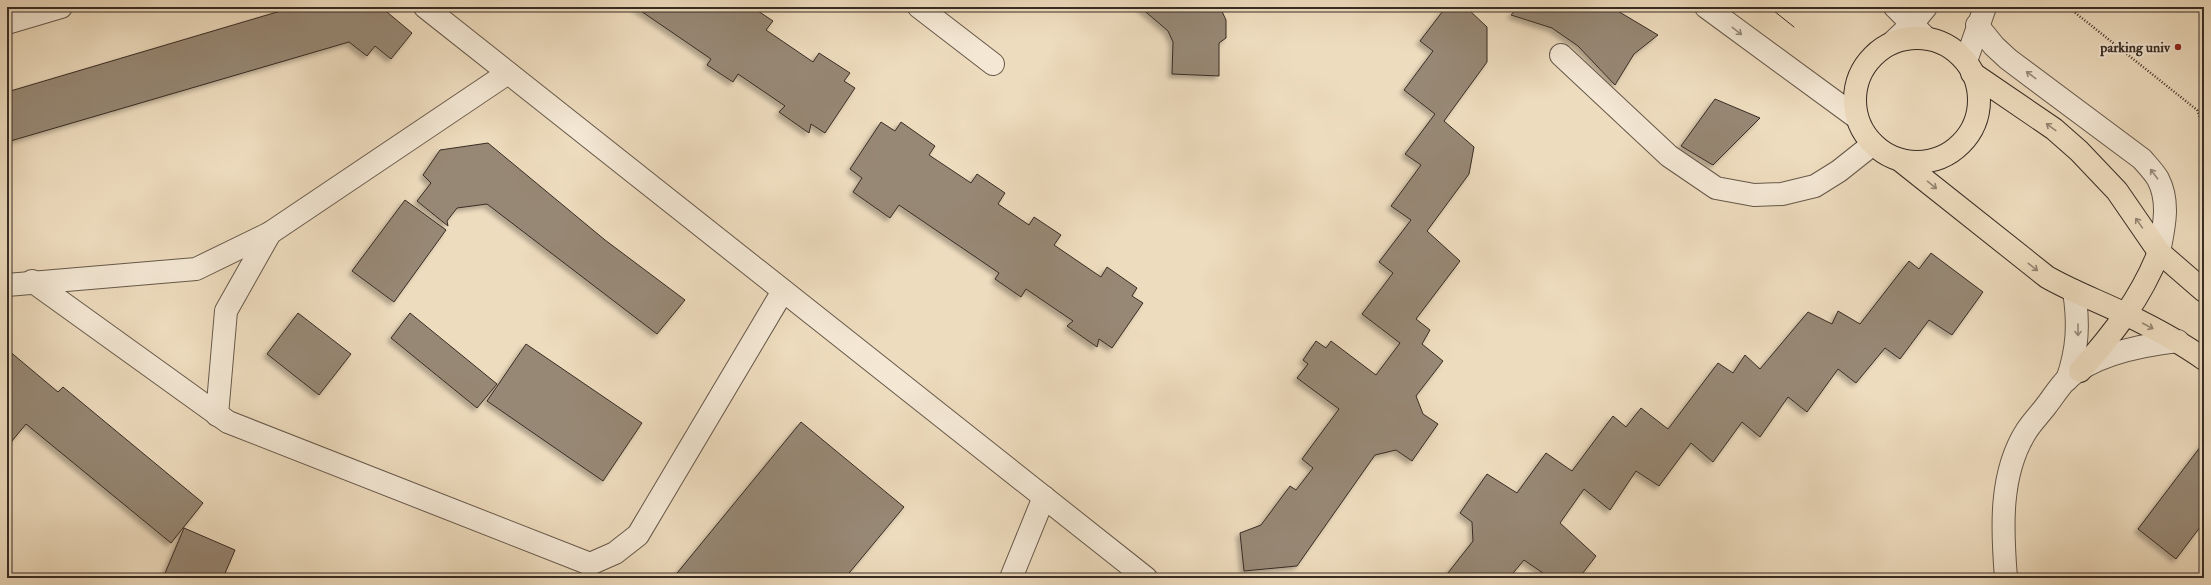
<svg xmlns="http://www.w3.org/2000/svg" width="2211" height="585" viewBox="0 0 2211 585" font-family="'IM FELL Double Pica',serif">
  <defs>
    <filter id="shadow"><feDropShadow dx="-3.5" dy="3.5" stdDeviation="2" flood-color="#0004"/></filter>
  </defs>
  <rect width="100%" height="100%" fill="#eedcbe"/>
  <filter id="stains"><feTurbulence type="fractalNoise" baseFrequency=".005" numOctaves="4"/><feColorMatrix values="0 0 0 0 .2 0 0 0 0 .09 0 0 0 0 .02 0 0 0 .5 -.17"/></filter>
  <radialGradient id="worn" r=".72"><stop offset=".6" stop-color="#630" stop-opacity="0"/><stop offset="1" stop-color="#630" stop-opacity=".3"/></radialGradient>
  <!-- building -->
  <g fill="#978874" stroke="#382c24" filter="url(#shadow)">
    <polygon points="294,7 381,7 412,33 391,59 375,46 367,56 349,42 7,142 7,92"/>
    <polygon points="635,7 736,7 741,10 743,7 752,7 773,21 766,30 813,62 819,53 850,73 844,81 855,88 825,133 811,124 809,133 779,112 785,106 738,74 733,82 707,65 711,59"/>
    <polygon points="1140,7 1220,7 1226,20 1226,38 1219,43 1219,76 1172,74 1173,42 1168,31"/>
    <polygon points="1446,7 1471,7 1469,10 1487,27 1487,62 1444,121 1474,147 1469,174 1427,231 1460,261 1416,319 1430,330 1422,344 1443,361 1416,396 1423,414 1438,424 1412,461 1396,450 1375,455 1297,566 1244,571 1240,533 1261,525 1290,486 1296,490 1313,468 1302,459 1339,409 1297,378 1308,364 1303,360 1316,341 1326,348 1331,341 1376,375 1400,343 1362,314 1393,273 1379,262 1411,220 1391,206 1421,165 1405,154 1435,114 1404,90 1433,51 1420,41"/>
    <polygon points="1518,7 1611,7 1658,35 1634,54 1615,85 1578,46 1552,28 1511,15"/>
    <polygon points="1715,99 1760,118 1713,165 1681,146"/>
    <polygon points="881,122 895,131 901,122 935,146 929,155 971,183 977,174 1005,193 998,204 1029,225 1034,217 1061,235 1054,245 1101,277 1107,267 1137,288 1132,296 1143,303 1112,348 1099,339 1097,347 1067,326 1073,321 1026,289 1021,297 995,279 999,273 899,205 890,218 853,192 862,178 850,169"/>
    <polygon points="488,143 605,240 685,300 657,334 487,204 457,208 447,221 448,226 417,201 431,183 423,175 440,150"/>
    <polygon points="405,200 446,230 394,302 352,271"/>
    <polygon points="1931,253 1983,292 1952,335 1929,320 1900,359 1885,348 1856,383 1838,369 1807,412 1788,397 1760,437 1742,422 1713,462 1691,443 1659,486 1636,471 1610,510 1584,489 1560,523 1596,556 1579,578 1550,578 1524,560 1509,578 1444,578 1473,541 1472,522 1460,513 1487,474 1517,493 1546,453 1572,471 1613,416 1626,427 1641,408 1668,429 1718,363 1733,373 1745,355 1760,369 1808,312 1832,324 1838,311 1860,324 1909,261 1919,269"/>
    <polygon points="298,313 351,354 319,395 267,354"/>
    <polygon points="410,313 497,384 477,408 391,338"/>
    <polygon points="526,344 642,423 603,481 487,401"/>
    <polygon points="8,350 58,392 63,387 203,503 171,543 26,424 7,447"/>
    <polygon points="801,422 904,507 845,578 673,578"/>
    <polygon points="2204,442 2204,522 2176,559 2138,529"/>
    <polygon points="184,528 235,550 223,578 163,578"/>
  </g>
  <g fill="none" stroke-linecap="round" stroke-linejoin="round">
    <defs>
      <g id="minor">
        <polyline points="425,7 1146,578"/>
        <polyline points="919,7 993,64"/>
        <polyline points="1706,7 1856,117"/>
        <polyline points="1895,7 1926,38"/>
        <polyline points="7,23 61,7"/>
        <path d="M1977 25 1994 46 2008 59 2142 159C2147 165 2154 172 2158 179 2170 202 2164 227 2159 252"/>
        <polyline points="1893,42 1912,24 1926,7"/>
        <polyline points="1561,55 1669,156 1716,188 1754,195 1782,194 1815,186 1839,171 1873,144"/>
        <polyline points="1966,61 1985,7"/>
        <polyline points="32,281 228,422 590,564 615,553 638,535 783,291"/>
        <polyline points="7,285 196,269 270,233 508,73"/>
        <path d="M2067 380C2078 349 2079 323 2074 291"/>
        <polyline points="217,415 226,311 270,233"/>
        <polyline points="1011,578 1044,497"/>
        <path d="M2006 578C2002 529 1999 473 2027 430 2033 421 2040 414 2046 406 2053 397 2059 387 2067 379 2095 354 2142 345 2178 341"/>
      </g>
      <g id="major">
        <circle cx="1917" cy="100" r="62"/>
        <polyline points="1972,73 2054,129 2079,151 2117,191 2159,252 2204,291"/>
        <path d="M1901 161 2047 277C2073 292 2101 302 2127 315 2154 328 2180 342 2204 359"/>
        <path d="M2080 371C2113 334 2141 298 2159 252"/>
      </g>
    </defs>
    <!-- minor casing -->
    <use href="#minor" stroke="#66584a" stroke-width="24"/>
    <!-- major casing -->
    <use href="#major" stroke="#382c24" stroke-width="24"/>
    <!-- path -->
    <polyline stroke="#382c24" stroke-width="2.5" stroke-dasharray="1 2" stroke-linecap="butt" points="2068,7 2197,110 2204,127"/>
    <!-- minor -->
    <use href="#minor" stroke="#f4e8d5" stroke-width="22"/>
    <!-- major -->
    <use href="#major" stroke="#eedcbe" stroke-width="22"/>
    <!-- tram -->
    <polyline stroke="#382c24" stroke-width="1" points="1769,7 1794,27"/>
  </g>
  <!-- one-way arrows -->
  <defs><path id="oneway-shaft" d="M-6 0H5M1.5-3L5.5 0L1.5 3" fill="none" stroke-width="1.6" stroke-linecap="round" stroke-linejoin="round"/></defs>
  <g stroke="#968a7c">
    <use href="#oneway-shaft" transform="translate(1737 31) rotate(38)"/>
    <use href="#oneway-shaft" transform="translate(2031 75) rotate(-143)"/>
    <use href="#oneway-shaft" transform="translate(2154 174) rotate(-127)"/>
    <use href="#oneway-shaft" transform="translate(2078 330) rotate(90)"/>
  </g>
  <g stroke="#938471">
    <use href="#oneway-shaft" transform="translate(2051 127) rotate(-144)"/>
    <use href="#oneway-shaft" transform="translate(1932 185) rotate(39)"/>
    <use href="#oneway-shaft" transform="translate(2139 223) rotate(-125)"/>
    <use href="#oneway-shaft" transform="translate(2033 267) rotate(38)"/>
    <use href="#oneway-shaft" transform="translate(2148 326) rotate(28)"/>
  </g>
  <!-- markers -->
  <circle fill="#8f2418" stroke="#f4e8d5" stroke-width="1.5" cx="2178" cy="47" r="4"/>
  <g text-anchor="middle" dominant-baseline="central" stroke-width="4" stroke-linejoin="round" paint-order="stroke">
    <!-- poi labels -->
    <g font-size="14" font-weight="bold" fill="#382c24" stroke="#f4e8d5" text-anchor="end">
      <text x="2170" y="47">parking univ</text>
    </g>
  </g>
  <!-- margin -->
  <rect width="2211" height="585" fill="none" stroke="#eedcbe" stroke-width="24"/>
  <rect x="8" y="8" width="2195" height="569" fill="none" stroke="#382c24" stroke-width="2"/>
  <rect x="12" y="12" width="2187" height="561" fill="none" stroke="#382c24"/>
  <rect width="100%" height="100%" filter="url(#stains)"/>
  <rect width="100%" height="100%" fill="url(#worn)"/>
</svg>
